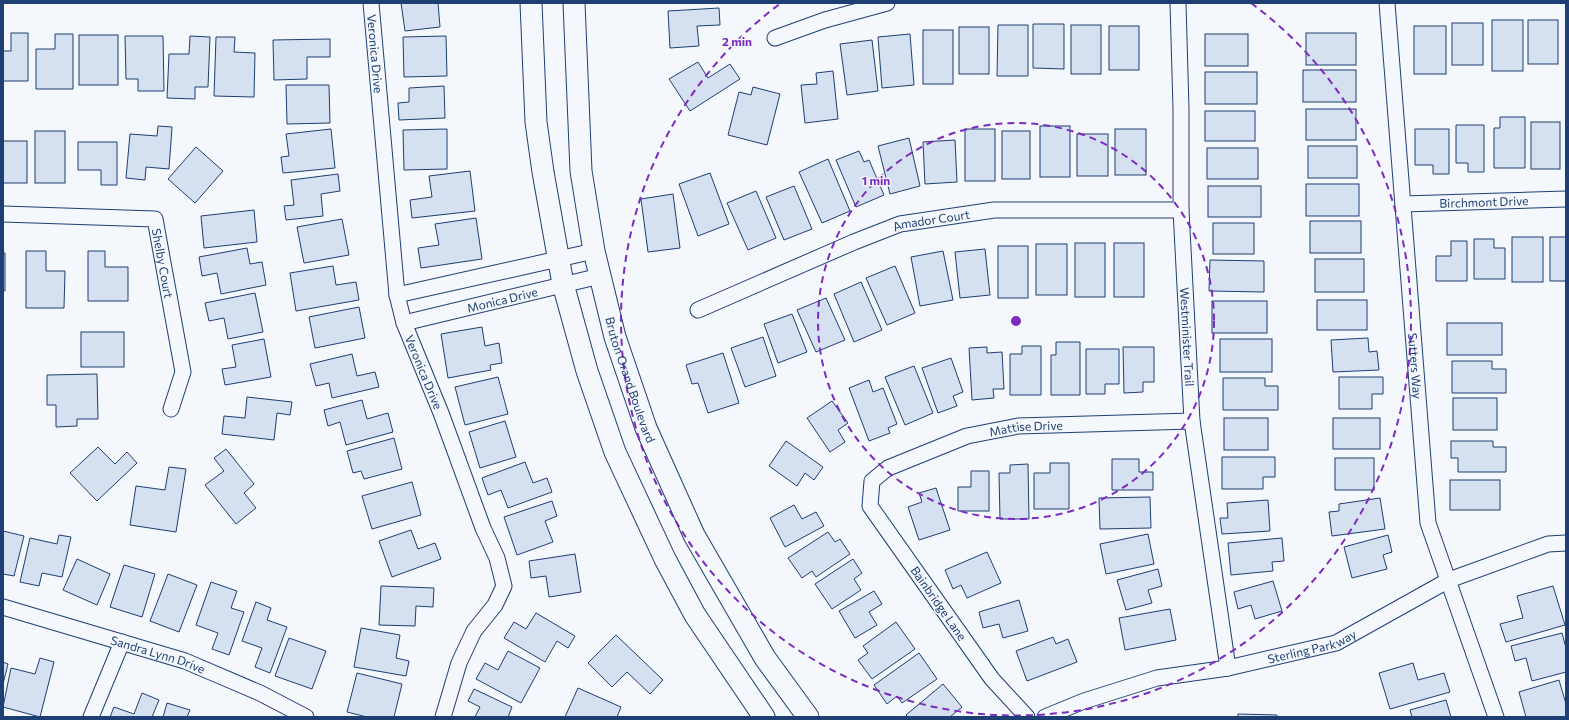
<svg xmlns="http://www.w3.org/2000/svg" width="1569" height="720" viewBox="0 0 1569 720" font-family="Commissioner,sans-serif">
  <rect width="100%" height="100%" fill="#f4f7fb"/>
  <!-- building -->
  <g fill="#d5e0f0" stroke="#1d3f73">
    <polygon points="401,3 438,3 440,27 405,31"/>
    <polygon points="719,8 720,25 697,26 699,46 670,48 668,11"/>
    <rect x="1492" y="20" width="31" height="51"/>
    <rect x="1528" y="20" width="30" height="44"/>
    <rect x="1452" y="23" width="31" height="42"/>
    <polygon points="1033,24 1064,24 1064,69 1033,68"/>
    <polygon points="998,25 1028,25 1028,76 997,76"/>
    <rect x="1071" y="25" width="30" height="49"/>
    <rect x="1109" y="26" width="30" height="44"/>
    <rect x="1414" y="26" width="32" height="48"/>
    <rect x="959" y="27" width="30" height="47"/>
    <rect x="923" y="30" width="30" height="54"/>
    <polygon points="11,33 28,33 28,81 3,81 3,51 11,51"/>
    <rect x="1306" y="33" width="50" height="32"/>
    <polygon points="55,34 73,34 73,89 36,89 36,49 55,49"/>
    <polygon points="910,34 914,85 882,88 878,37"/>
    <rect x="1205" y="34" width="43" height="32"/>
    <rect x="79" y="35" width="39" height="50"/>
    <polygon points="125,36 163,36 164,91 138,91 138,79 126,79"/>
    <polygon points="190,36 210,37 208,87 195,87 195,99 167,98 169,54 189,54"/>
    <polygon points="446,36 447,76 404,77 403,37"/>
    <polygon points="216,37 235,37 234,52 255,53 254,97 214,96"/>
    <polygon points="330,39 330,57 307,57 307,79 274,80 273,40"/>
    <polygon points="872,40 878,91 847,95 840,44"/>
    <polygon points="698,62 708,78 730,64 740,79 690,111 669,79"/>
    <rect x="1303" y="70" width="53" height="32"/>
    <polygon points="833,71 838,119 805,123 801,85 817,84 816,73"/>
    <rect x="1205" y="72" width="52" height="32"/>
    <polygon points="286,85 329,85 330,123 287,124"/>
    <polygon points="444,86 445,118 399,120 398,103 409,102 409,88"/>
    <polygon points="753,87 780,94 767,145 728,135 739,92 751,95"/>
    <rect x="1306" y="109" width="50" height="31"/>
    <rect x="1205" y="111" width="50" height="30"/>
    <polygon points="1500,117 1525,117 1525,168 1494,168 1494,128 1500,128"/>
    <rect x="1531" y="122" width="29" height="47"/>
    <polygon points="1456,125 1484,125 1484,172 1468,172 1468,163 1456,163"/>
    <polygon points="158,126 172,127 169,169 146,167 145,180 126,178 130,134 157,136"/>
    <rect x="1040" y="126" width="30" height="51"/>
    <polygon points="331,129 335,168 283,173 281,157 289,156 286,134"/>
    <polygon points="447,129 447,169 404,170 403,130"/>
    <rect x="965" y="129" width="30" height="52"/>
    <rect x="1115" y="129" width="31" height="46"/>
    <polygon points="1415,129 1449,129 1449,174 1433,174 1433,165 1415,165"/>
    <rect x="35" y="131" width="30" height="52"/>
    <rect x="1002" y="131" width="28" height="48"/>
    <rect x="1077" y="134" width="31" height="42"/>
    <polygon points="909,138 920,186 890,194 878,146"/>
    <polygon points="955,140 957,182 925,184 923,142"/>
    <rect x="3" y="141" width="24" height="42"/>
    <polygon points="78,142 117,142 117,185 101,185 101,170 78,170"/>
    <rect x="1308" y="146" width="49" height="32"/>
    <polygon points="196,147 223,171 195,203 168,179"/>
    <rect x="1207" y="148" width="51" height="31"/>
    <polygon points="859,151 864,162 869,160 884,195 856,207 836,160"/>
    <polygon points="828,159 850,211 822,223 799,172"/>
    <polygon points="470,171 475,211 412,218 410,200 432,197 429,176"/>
    <polygon points="710,173 729,224 698,236 679,184"/>
    <polygon points="338,174 340,191 321,194 323,216 286,220 284,206 294,205 291,180"/>
    <rect x="1306" y="184" width="53" height="32"/>
    <polygon points="794,186 812,229 784,240 766,197"/>
    <rect x="1208" y="186" width="53" height="31"/>
    <polygon points="756,191 776,238 748,250 727,203"/>
    <polygon points="673,194 680,248 648,252 641,199"/>
    <polygon points="254,210 257,242 204,248 201,216"/>
    <polygon points="476,218 482,259 421,268 418,248 439,245 435,224"/>
    <polygon points="342,219 349,255 304,263 297,227"/>
    <rect x="1310" y="221" width="51" height="32"/>
    <rect x="1213" y="223" width="41" height="31"/>
    <rect x="1512" y="237" width="31" height="45"/>
    <rect x="1550" y="237" width="16" height="44"/>
    <polygon points="1474,239 1494,239 1494,248 1505,248 1505,279 1474,279"/>
    <polygon points="1451,241 1467,241 1467,281 1436,281 1436,256 1451,256"/>
    <rect x="1075" y="243" width="30" height="54"/>
    <rect x="1114" y="243" width="30" height="54"/>
    <rect x="1036" y="244" width="31" height="51"/>
    <rect x="998" y="246" width="30" height="52"/>
    <polygon points="247,248 250,264 262,262 266,285 221,294 217,273 202,276 199,257"/>
    <polygon points="985,249 990,295 960,298 955,252"/>
    <polygon points="26,251 46,251 46,271 65,271 64,308 26,308"/>
    <polygon points="88,251 105,251 105,267 128,267 128,301 88,301"/>
    <polygon points="943,251 953,300 920,306 911,257"/>
    <polygon points="3,253 5,253 5,291 3,290"/>
    <rect x="1315" y="259" width="49" height="33"/>
    <polygon points="1210,260 1264,261 1264,292 1209,291"/>
    <polygon points="333,266 336,285 356,282 359,300 296,311 290,273"/>
    <polygon points="895,266 915,313 887,325 866,278"/>
    <polygon points="861,282 882,330 854,342 834,294"/>
    <polygon points="255,293 263,332 228,339 224,318 209,321 205,303"/>
    <polygon points="826,298 845,340 816,352 797,310"/>
    <rect x="1317" y="300" width="50" height="30"/>
    <rect x="1212" y="301" width="55" height="32"/>
    <polygon points="359,307 365,338 315,348 309,317"/>
    <polygon points="792,314 807,352 778,363 764,324"/>
    <rect x="1447" y="323" width="55" height="32"/>
    <polygon points="482,327 485,346 499,343 502,363 490,365 491,370 448,378 441,334"/>
    <rect x="81" y="332" width="43" height="35"/>
    <polygon points="763,337 776,376 745,387 731,348"/>
    <polygon points="1368,338 1369,352 1377,351 1379,370 1333,372 1331,340"/>
    <polygon points="264,339 271,377 225,385 222,369 236,367 232,345"/>
    <rect x="1220" y="339" width="52" height="33"/>
    <polygon points="1056,342 1080,342 1080,395 1051,395 1051,355 1056,355"/>
    <polygon points="1022,346 1041,346 1041,395 1010,395 1010,354 1022,354"/>
    <polygon points="987,347 987,353 1002,352 1004,389 993,389 994,398 972,400 969,348"/>
    <polygon points="1123,347 1154,347 1154,382 1143,382 1143,392 1124,393"/>
    <polygon points="1086,349 1119,349 1119,384 1105,384 1105,394 1086,394"/>
    <polygon points="723,353 739,403 708,413 698,383 692,384 686,365"/>
    <polygon points="352,354 357,376 375,372 379,387 332,398 329,383 316,386 310,364"/>
    <polygon points="951,358 963,392 953,396 957,406 938,413 922,368"/>
    <polygon points="1452,361 1492,361 1492,369 1506,369 1506,393 1452,393"/>
    <polygon points="914,366 933,413 905,425 885,377"/>
    <polygon points="97,374 98,419 77,419 77,426 56,427 56,405 47,405 47,375"/>
    <polygon points="498,377 508,414 465,425 455,387"/>
    <polygon points="1339,377 1383,377 1383,394 1372,394 1372,409 1339,409"/>
    <polygon points="1223,378 1265,378 1265,386 1278,386 1278,410 1223,410"/>
    <polygon points="869,380 873,392 883,388 897,424 888,428 890,433 869,441 849,388"/>
    <polygon points="247,397 292,402 290,415 277,413 274,440 222,434 224,416 245,418"/>
    <rect x="1453" y="398" width="44" height="32"/>
    <polygon points="362,400 367,419 388,413 393,432 346,445 340,422 328,426 324,410"/>
    <polygon points="832,401 848,423 838,430 845,442 830,452 807,418"/>
    <rect x="1224" y="418" width="44" height="32"/>
    <rect x="1333" y="418" width="47" height="31"/>
    <polygon points="505,421 516,457 480,468 469,432"/>
    <polygon points="394,438 402,469 364,479 361,471 353,473 347,451"/>
    <polygon points="786,441 823,467 814,480 805,473 797,486 769,466"/>
    <polygon points="1451,441 1493,441 1493,447 1506,447 1506,472 1458,472 1458,458 1451,458"/>
    <polygon points="98,447 115,464 127,452 137,463 97,501 70,473"/>
    <polygon points="226,449 254,484 244,493 256,508 236,524 205,485 224,471 214,458"/>
    <polygon points="1222,457 1275,457 1275,477 1263,477 1263,489 1222,489"/>
    <rect x="1335" y="458" width="39" height="32"/>
    <polygon points="1112,459 1139,459 1139,472 1153,472 1153,490 1112,490"/>
    <polygon points="525,462 533,483 547,478 552,492 508,508 501,490 488,495 482,478"/>
    <polygon points="1050,463 1069,463 1069,509 1034,509 1034,473 1050,473"/>
    <polygon points="1028,464 1029,519 1000,519 999,473 1010,473 1010,465"/>
    <polygon points="169,467 186,469 176,532 130,525 136,486 165,490"/>
    <polygon points="971,471 989,471 989,511 958,511 958,487 971,487"/>
    <rect x="1450" y="480" width="50" height="30"/>
    <polygon points="412,482 421,515 372,529 362,496"/>
    <polygon points="936,488 950,530 919,540 908,507 922,502 919,493"/>
    <polygon points="1150,497 1151,528 1100,529 1099,498"/>
    <polygon points="1380,498 1385,529 1332,536 1329,512 1339,511 1339,504"/>
    <polygon points="1268,500 1270,531 1222,534 1220,518 1228,518 1227,503"/>
    <polygon points="552,501 557,516 545,521 553,542 517,555 504,517"/>
    <polygon points="794,505 802,519 816,512 824,526 785,547 770,518"/>
    <polygon points="411,530 418,549 435,543 441,559 392,577 379,541"/>
    <polygon points="3,531 24,536 14,576 3,574"/>
    <polygon points="828,532 835,542 840,539 850,554 816,577 812,571 802,578 788,558"/>
    <polygon points="1148,534 1154,564 1106,574 1100,544"/>
    <polygon points="59,535 71,537 62,577 42,573 39,586 20,582 30,538 57,544"/>
    <polygon points="1388,535 1392,552 1383,555 1387,569 1352,578 1344,547"/>
    <polygon points="1282,538 1284,561 1272,562 1273,571 1231,575 1228,543"/>
    <polygon points="987,552 1001,583 967,598 961,585 953,589 945,570"/>
    <polygon points="575,554 581,592 549,597 546,576 531,578 529,561"/>
    <polygon points="77,559 110,574 97,605 63,590"/>
    <polygon points="853,559 862,573 854,579 861,590 832,609 815,584"/>
    <polygon points="124,565 155,574 142,617 110,607"/>
    <polygon points="1158,569 1162,586 1148,590 1152,603 1126,610 1117,580"/>
    <polygon points="168,574 197,585 179,632 150,621"/>
    <polygon points="1273,581 1282,611 1255,619 1251,605 1238,609 1234,592"/>
    <polygon points="211,582 237,591 231,608 244,612 229,655 212,649 218,633 196,625"/>
    <polygon points="381,586 434,588 433,607 416,606 415,626 379,625"/>
    <polygon points="1553,586 1565,625 1506,642 1500,624 1523,618 1517,596"/>
    <polygon points="874,591 882,604 869,612 877,625 855,638 839,611"/>
    <polygon points="1019,600 1028,631 1003,638 999,624 983,628 979,612"/>
    <polygon points="256,602 271,608 267,620 287,627 270,673 255,667 262,648 242,641"/>
    <polygon points="1170,609 1176,640 1125,650 1119,618"/>
    <polygon points="536,613 575,636 568,648 557,641 545,662 504,638 514,622 526,629"/>
    <polygon points="896,622 915,649 872,679 858,660 868,653 863,646"/>
    <polygon points="361,628 400,635 396,658 409,661 406,676 354,667"/>
    <polygon points="1562,633 1566,648 1566,672 1532,681 1526,658 1515,661 1511,646"/>
    <polygon points="616,635 663,680 650,694 627,672 612,687 588,663"/>
    <polygon points="1053,637 1056,644 1068,639 1077,662 1027,681 1016,651"/>
    <polygon points="289,638 326,651 312,689 275,676"/>
    <polygon points="508,651 540,668 521,703 476,679 485,663 498,670"/>
    <polygon points="919,653 937,679 902,703 897,696 887,704 874,685"/>
    <polygon points="40,658 54,662 40,717 3,707 11,668 35,674"/>
    <polygon points="3,662 8,664 3,684"/>
    <polygon points="1413,663 1418,680 1444,673 1450,692 1390,709 1379,673"/>
    <polygon points="357,673 402,684 394,717 367,717 347,712"/>
    <polygon points="1559,680 1566,704 1566,717 1526,717 1519,692"/>
    <polygon points="943,684 962,707 950,717 908,717 906,715"/>
    <polygon points="578,688 621,707 617,717 565,717"/>
    <polygon points="474,689 512,707 508,717 475,717 480,707 468,701"/>
    <polygon points="142,693 159,700 152,717 110,717 114,707 134,714"/>
    <polygon points="1446,700 1451,717 1412,717 1410,710"/>
    <polygon points="167,703 190,710 187,717 163,717"/>
    <polygon points="1238,714 1277,715 1277,717 1238,717"/>
  </g>
  <g fill="none" stroke-linecap="round" stroke-linejoin="round">
    <defs>
      <g id="street">
        <path id="s1" d="M371 3 397 295 404 323 441 413 483 528 497 558 504 586 495 605 474 631 459 663 443 717"/>
        <path id="s2" d="M1178 3 1181 109V210L1192 421 1228 668"/>
        <path id="s3" d="M1387 3 1428 523 1496 717"/>
        <polyline points="775,38 825,20 887,3"/>
        <path id="s4" d="M1403 204 1566 199"/>
        <path id="s5" d="M3 214 155 219 183 372 171 409"/>
        <polyline points="397,295 594,251"/>
        <path id="s6" d="M698 310 854 242 900 224 994 210H1181"/>
        <path id="s7" d="M404 323 600 276"/>
        <path id="s8" d="M3 607 185 661 260 693 306 717"/>
        <polyline points="91,717 122,642"/>
        <path id="s9" d="M1027 717 992 679 870 506 872 481 888 468 967 436 1018 426 1192 421"/>
        <path id="s10" d="M1045 717 1084 701 1157 678 1228 668 1336 643 1449 580 1548 544 1566 543"/>
      </g>
      <g id="secondary">
        <polyline points="531,3 536,122 543,172 563,284 587,371 615,452 665,559 695,615 764,717"/>
        <path id="s11" d="M574 3 581 171 594 251 615 337 646 428 694 535 765 658 808 717"/>
      </g>
    </defs>
    <!-- street casing -->
    <use href="#street" stroke="#1d3f73" stroke-width="17"/>
    <!-- secondary casing -->
    <use href="#secondary" stroke="#1d3f73" stroke-width="23"/>
    <!-- street -->
    <use href="#street" stroke="#f4f7fb" stroke-width="15"/>
    <!-- secondary -->
    <use href="#secondary" stroke="#f4f7fb" stroke-width="21"/>
  </g>
  <!-- distance rings -->
  <g fill="none" stroke="#7b2cbf" stroke-width="2" stroke-dasharray="7 5">
    <circle cx="1016" cy="321" r="198"/>
    <path d="M1251 3A395 395 0 1 1 781 3"/>
  </g>
  <g text-anchor="middle" dominant-baseline="central" stroke-width="3" stroke-linejoin="round" paint-order="stroke">
    <!-- street labels -->
    <g font-size="12" fill="#1d3f73" stroke="#f4f7fb">
      <text stroke="none"><textPath href="#s1" startOffset="51">Veronica Drive</textPath></text>
      <text stroke="none"><textPath href="#s4" startOffset="81">Birchmont Drive</textPath></text>
      <text stroke="none"><textPath href="#s6" startOffset="251">Amador Court</textPath></text>
      <text stroke="none"><textPath href="#s5" startOffset="197">Shelby Court</textPath></text>
      <text stroke="none"><textPath href="#s7" startOffset="101">Monica Drive</textPath></text>
      <text stroke="none"><textPath href="#s2" startOffset="334">Westminister Trail</textPath></text>
      <text stroke="none"><textPath href="#s3" startOffset="364">Sutters Way</textPath></text>
      <text stroke="none"><textPath href="#s1" startOffset="375">Veronica Drive</textPath></text>
      <text stroke="none"><textPath href="#s11" startOffset="383">Bruton Orand Boulevard</textPath></text>
      <text stroke="none"><textPath href="#s9" startOffset="454">Mattise Drive</textPath></text>
      <text transform="translate(939 603) rotate(55)">Bainbridge Lane</text>
      <text stroke="none"><textPath href="#s10" startOffset="277">Sterling Parkway</textPath></text>
      <text stroke="none"><textPath href="#s8" startOffset="162">Sandra Lynn Drive</textPath></text>
    </g>
  </g>
  <circle cx="1016" cy="321" r="6" fill="#7b2cbf" stroke="#f4f7fb" stroke-width="2"/>
  <g font-size="12" text-anchor="middle" font-weight="bold" fill="#7b2cbf" stroke="#f4f7fb" stroke-width="3" stroke-linejoin="round" paint-order="stroke">
    <text x="737" y="46">2 min</text>
    <text x="876" y="185">1 min</text>
  </g>
  <!-- border -->
  <rect width="1569" height="720" fill="none" stroke="#1d3f73" stroke-width="8"/>
</svg>
